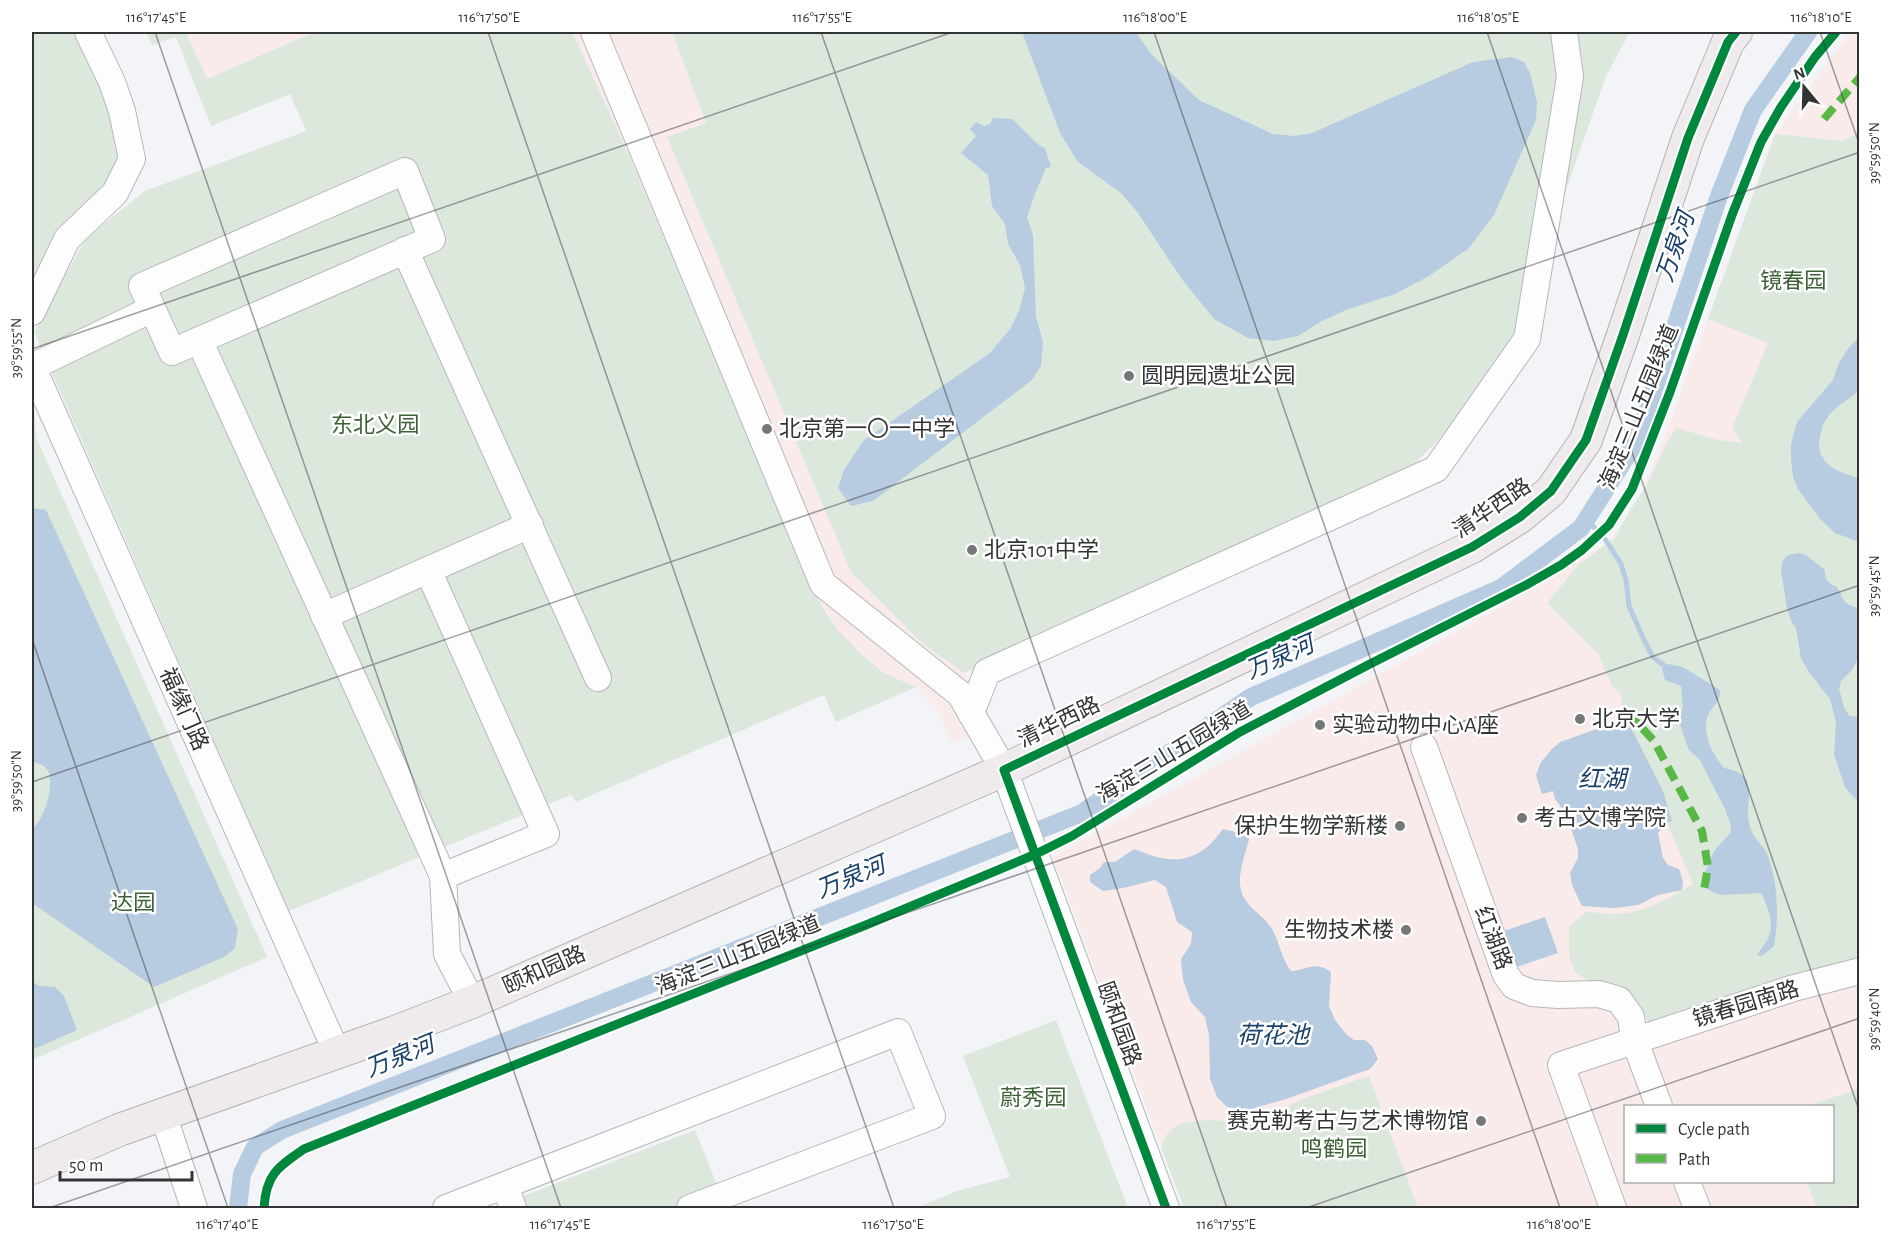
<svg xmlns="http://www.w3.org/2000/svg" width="1891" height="1240" viewBox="0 0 1891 1240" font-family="'Alegreya Sans','Noto Sans SC',sans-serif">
  <rect width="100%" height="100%" fill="#f2f4f7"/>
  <!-- education -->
  <g fill="#f9ebea" fill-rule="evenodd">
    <polygon points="186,32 314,32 207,79"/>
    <polygon points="572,32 672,32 706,123 667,138 851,572 923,644 964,673 995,727 952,743 937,709 916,687 884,673 861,654 838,630 824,610 804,572 629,155"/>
    <path d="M1853 32H1859V1208H1184L1053 857 1547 581 1608 542 1637 505 1670 423 1775 134 1834 53ZM1626 1106H1832V1182H1626Z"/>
  </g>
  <!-- green -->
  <g fill="#dde8dd">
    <polygon points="32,32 88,32 132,159 67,239 32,312"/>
    <polygon points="146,32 186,32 207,79 314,32 572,32 629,155 804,572 824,610 838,630 861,654 884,673 916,687 836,722 824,695 576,802 571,795 289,911 34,332 86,238 145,191 306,131 290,94 211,126 176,37 152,45"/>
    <polygon points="672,32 1630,32 1606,76 1513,341 1467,412 1399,479 964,673 923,644 851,572 667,137 706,123"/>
    <path d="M1859 133V964L1648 1022 1635 1002 1589 982 1575 972 1569 955V927L1587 911C1629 921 1658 905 1693 884L1622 717 1621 695 1611 685 1599 655 1547 603 1579 564 1614 539 1630 510 1649 481 1663 450 1676 428 1718 440 1743 443 1732 428 1768 343 1708 319 1775 134 1842 141Z"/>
    <polygon points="32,366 36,437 267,957 32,1060"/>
    <polygon points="1056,1020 1128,1208 917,1208 957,1191 1010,1177 963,1056"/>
    <path d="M1369 1076 1418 1208H1184L1161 1147C1163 1143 1164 1138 1167 1134 1185 1110 1241 1124 1267 1126L1279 1111 1302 1099Z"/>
    <polygon points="1859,1089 1859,1203 1845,1208 1817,1208 1807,1182 1832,1182 1832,1106 1806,1106"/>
    <polygon points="695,1130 719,1190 671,1208 522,1208 518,1198"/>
  </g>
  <!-- water -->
  <g fill="#b7cbe1">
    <polygon points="1022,32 1136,32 1151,54 1199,100 1273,134 1295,136 1312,133 1473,62 1512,57 1524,62 1530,73 1537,102 1536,120 1494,215 1469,248 1429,276 1395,294 1346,310 1320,322 1298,336 1274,341 1248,338 1214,319 1181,278 1138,213 1121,193 1078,162 1060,133"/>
    <polygon points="993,118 1012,119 1040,146 1045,148 1051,167 1046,168 1035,194 1027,217 1033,235 1036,317 1043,342 1041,366 1032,380 873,501 851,506 838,488 844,470 863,441 990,353 1010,329 1019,311 1025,288 1020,265 1008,244 1005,224 992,206 988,175 961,153 976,136 970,129 976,122 984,126 990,124"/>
    <path d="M1859 337V391C1836 409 1822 412 1819 445 1819 454 1825 463 1833 468 1841 473 1851 475 1859 479V542L1835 533 1820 519 1798 489 1793 477 1791 459V444L1797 422 1833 380 1838 365 1847 350Z"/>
    <path d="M32 508 46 510 238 929 235 948 224 957 154 987 32 903V829C44 820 55 786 48 771 44 764 38 763 32 762Z"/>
    <path d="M1799 553 1806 555 1825 570C1824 579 1828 584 1837 587 1844 600 1844 605 1859 608V656L1852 670 1841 681 1839 689 1845 710 1850 716 1859 717V803L1845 787 1834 755 1836 722 1830 699 1809 672 1801 658 1796 628 1791 621 1787 608 1781 570 1783 560 1788 555Z"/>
    <path d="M1668 664 1683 667 1720 690C1721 702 1712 706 1708 715 1701 733 1713 755 1724 768 1764 775 1742 802 1750 827 1753 838 1763 845 1767 854 1778 879 1779 920 1774 946L1762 956 1757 955C1760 949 1765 945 1768 939 1775 924 1768 907 1761 893L1720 895 1705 888 1702 880 1714 851 1730 833 1731 826 1725 809 1700 760 1689 750 1685 740 1679 721 1683 707 1681 686 1665 680 1662 669Z"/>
    <polygon points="1611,724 1629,724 1663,791 1672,821 1664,826 1658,833 1663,858 1668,865 1679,869 1683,881 1682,890 1658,895 1638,905 1614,908 1582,906 1572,885 1570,873 1578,858 1578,849 1566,814 1555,799 1553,791 1542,794 1536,775 1541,762 1552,749 1560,742"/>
    <path d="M1223 829 1240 833 1249 839C1245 857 1234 880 1244 898 1251 910 1265 917 1272 929 1280 943 1281 958 1291 971 1308 970 1315 960 1331 972L1329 1006 1335 1020 1347 1035 1354 1040H1365L1372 1046 1378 1059 1370 1069 1286 1099 1247 1110 1227 1107 1217 1097 1210 1079 1209 1035 1205 1017 1191 1002 1183 980 1181 959 1191 944 1192 932 1177 922 1166 887 1155 880 1123 888 1103 891 1090 882V875L1100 868 1104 862H1115L1134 849C1160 859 1182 867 1207 847 1213 842 1218 835 1223 829Z"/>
    <polygon points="1545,917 1558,953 1511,969 1498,933"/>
    <polygon points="32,981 39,986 55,987 64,996 77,1030 32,1050"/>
  </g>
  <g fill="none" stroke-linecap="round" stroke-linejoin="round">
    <!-- stream -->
    <polyline stroke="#b7cbe1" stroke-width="5" points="1587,520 1605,539 1621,564 1626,580 1629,606 1644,640 1653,657 1666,667"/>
    <!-- canal -->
    <polyline stroke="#b7cbe1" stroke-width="18" points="238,1208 242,1174 255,1147 282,1130 1082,813 1251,697 1501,588 1581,528 1637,440 1719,196 1753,110 1808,32"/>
    <defs>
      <g id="minor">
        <polyline points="594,32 823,584 960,694 1004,770 1166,1208"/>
        <polygon points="405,171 432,239 172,352 142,286"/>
        <polyline points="405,250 598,678"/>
        <polyline points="32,312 67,239 115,193 132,159 122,111 112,82 88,32"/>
        <polyline points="199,340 443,876 447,954 472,1002"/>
        <polyline points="32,366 337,1053"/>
        <polyline points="32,367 152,309"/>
        <polyline points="428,570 546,834 443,876"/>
        <polyline points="324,616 530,525"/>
        <polyline points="971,713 987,672 1436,469 1527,339 1570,77 1564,32"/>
        <polyline points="1424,747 1506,975 1514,986 1532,993 1558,995 1599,994 1619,1000 1631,1017 1634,1039 1659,1106"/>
        <polyline points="163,1114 194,1208"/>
        <polyline points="1687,1182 1697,1208"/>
        <polyline points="505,1186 513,1208"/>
        <polyline points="446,1208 898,1032 932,1116 690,1208"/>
        <polyline points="1613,1208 1561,1065 1794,988 1860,971"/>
      </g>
      <polyline id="major" points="32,1168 119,1130 395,1032 472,1002 1004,770 1472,547 1520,517 1551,491 1586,440 1623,335 1688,138 1728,42 1736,32"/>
    </defs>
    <!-- minor casing -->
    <use href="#minor" stroke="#b6b7b9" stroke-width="28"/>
    <!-- major casing -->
    <use href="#major" stroke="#b9b0b3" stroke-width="34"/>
    <!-- minor -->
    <use href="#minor" stroke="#fdfdfe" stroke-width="26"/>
    <!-- major -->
    <use href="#major" stroke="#efeaeb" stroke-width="32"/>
    <!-- quiet -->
    <g stroke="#58b947" stroke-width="8" stroke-dasharray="15 8" stroke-linecap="butt">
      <polyline points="1824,119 1860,77"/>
      <polyline points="1627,712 1654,741 1702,831 1708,867 1704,890"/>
    </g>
    <defs>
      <g id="cycleway">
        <path d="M264 1208C266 1174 278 1167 304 1149L866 925 1036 854 1072 836 1240 732 1368 665 1526 585 1561 565 1582 550 1609 525 1632 489 1670 392 1732 215 1761 142 1781 107 1815 57 1836 32"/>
        <polyline points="1166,1208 1004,770 1472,547 1520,517 1551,491 1586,440 1623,335 1688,138 1728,42 1736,32"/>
      </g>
    </defs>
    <!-- cycleway casing -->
    <use href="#cycleway" stroke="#fff" stroke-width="13"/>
    <!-- cycleway -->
    <use href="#cycleway" stroke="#00873e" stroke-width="9"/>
  </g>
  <!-- ticks -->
  <path fill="none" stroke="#323435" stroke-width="1.5" stroke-opacity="0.45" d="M155 32 561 1208M488 32 894 1208M821 32 1227 1208M1154 32 1560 1208M1487 32 1860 1113M1820 32 1860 146M32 349 953 32M32 639 228 1208M32 782 1860 152M49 1208 1860 585M1306 1208 1860 1018"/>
  <!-- markers -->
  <g fill="#757779" stroke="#fff" stroke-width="2">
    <circle cx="1129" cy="376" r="6"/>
    <circle cx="767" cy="429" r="6"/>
    <circle cx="972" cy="550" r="6"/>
    <circle cx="1580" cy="719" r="6"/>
    <circle cx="1320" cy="725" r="6"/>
    <circle cx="1522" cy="818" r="6"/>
    <circle cx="1400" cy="826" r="6"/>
    <circle cx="1406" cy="930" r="6"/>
    <circle cx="1481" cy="1121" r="6"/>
  </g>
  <g text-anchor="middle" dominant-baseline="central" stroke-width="5" stroke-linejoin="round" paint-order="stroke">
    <!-- park labels -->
    <g font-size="22" fill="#3d6235" stroke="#fff">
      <text x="1793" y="281">镜春园</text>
      <text x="375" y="425">东北义园</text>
      <text x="133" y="903">达园</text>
      <text x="1033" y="1098">蔚秀园</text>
      <text x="1334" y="1149">鸣鹤园</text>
    </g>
    <!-- poi labels -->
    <g font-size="22" fill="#323435" stroke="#fff" text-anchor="start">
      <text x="1141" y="376">圆明园遗址公园</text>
      <text x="779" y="429">北京第一〇一中学</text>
      <text x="984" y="550">北京101中学</text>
      <text x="1592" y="719">北京大学</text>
      <text x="1332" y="725">实验动物中心A座</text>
      <text x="1534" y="818">考古文博学院</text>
      <text x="1388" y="826" text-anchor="end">保护生物学新楼</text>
      <text x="1394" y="930" text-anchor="end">生物技术楼</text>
      <text x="1469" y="1121" text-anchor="end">赛克勒考古与艺术博物馆</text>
    </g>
    <!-- street labels -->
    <g font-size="22" fill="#323435" stroke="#fff">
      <text transform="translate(1639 407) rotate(-68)">海淀三山五园绿道</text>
      <text transform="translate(1492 508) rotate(-34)">清华西路</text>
      <text transform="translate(184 709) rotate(66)">福缘门路</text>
      <text transform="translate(1059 722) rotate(-26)">清华西路</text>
      <text transform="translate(1174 752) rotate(-31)">海淀三山五园绿道</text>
      <text transform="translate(1493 938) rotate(69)">红湖路</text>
      <text transform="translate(738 955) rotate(-22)">海淀三山五园绿道</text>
      <text transform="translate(544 970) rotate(-24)">颐和园路</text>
      <text transform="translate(1746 1004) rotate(-17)">镜春园南路</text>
      <text transform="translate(1119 1024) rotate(70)">颐和园路</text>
    </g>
    <!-- water labels -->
    <g font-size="24" font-style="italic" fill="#19416a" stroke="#fff">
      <text transform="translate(1676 247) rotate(-71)">万泉河</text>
      <text transform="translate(1280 658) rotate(-24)">万泉河</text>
      <text x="1602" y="780">红湖</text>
      <text transform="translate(851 878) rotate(-22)">万泉河</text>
      <text x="1273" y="1036">荷花池</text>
      <text transform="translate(400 1057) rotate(-22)">万泉河</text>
    </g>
  </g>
  <!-- border -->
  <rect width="1891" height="1240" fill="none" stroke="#ffffff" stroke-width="66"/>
  <!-- legend -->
  <rect x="1624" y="1105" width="210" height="78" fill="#ffffff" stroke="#adaeae" stroke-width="1.5"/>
  <rect x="1636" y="1124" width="30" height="9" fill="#00873e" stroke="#adaeae" stroke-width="1.5"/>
  <text x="1678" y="1135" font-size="18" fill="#323435">Cycle path</text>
  <rect x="1636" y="1154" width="30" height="9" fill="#58b947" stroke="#adaeae" stroke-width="1.5"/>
  <text x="1678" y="1165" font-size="18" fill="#323435">Path</text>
  <!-- north arrow -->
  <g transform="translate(1804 87) rotate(341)" stroke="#ffffff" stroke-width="4.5" paint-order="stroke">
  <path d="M0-4.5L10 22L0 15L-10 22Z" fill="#323435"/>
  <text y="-9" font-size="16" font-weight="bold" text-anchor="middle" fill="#323435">N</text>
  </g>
  <!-- scale -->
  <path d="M60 1171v9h132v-9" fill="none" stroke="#323435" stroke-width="3"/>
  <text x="69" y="1171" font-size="18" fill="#323435" stroke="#ffffff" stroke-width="4.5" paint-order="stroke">50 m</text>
  <rect x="33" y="33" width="1825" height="1174" fill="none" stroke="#323435" stroke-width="2"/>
  <g font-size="15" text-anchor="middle" fill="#323435">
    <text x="156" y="22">116°17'45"E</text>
    <text x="489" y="22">116°17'50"E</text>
    <text x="822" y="22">116°17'55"E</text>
    <text x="1155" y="22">116°18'00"E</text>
    <text x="1488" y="22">116°18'05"E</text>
    <text x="1821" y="22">116°18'10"E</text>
    <text transform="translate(1874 153) rotate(-90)" y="5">39°59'50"N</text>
    <text transform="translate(16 348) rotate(-90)" y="5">39°59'55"N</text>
    <text transform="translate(1874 586) rotate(-90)" y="5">39°59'45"N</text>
    <text transform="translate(16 781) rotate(-90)" y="5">39°59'50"N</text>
    <text transform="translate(1874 1019) rotate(-90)" y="5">39°59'40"N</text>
    <text x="227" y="1229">116°17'40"E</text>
    <text x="560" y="1229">116°17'45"E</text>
    <text x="893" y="1229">116°17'50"E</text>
    <text x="1226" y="1229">116°17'55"E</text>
    <text x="1559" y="1229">116°18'00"E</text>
  </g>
</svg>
